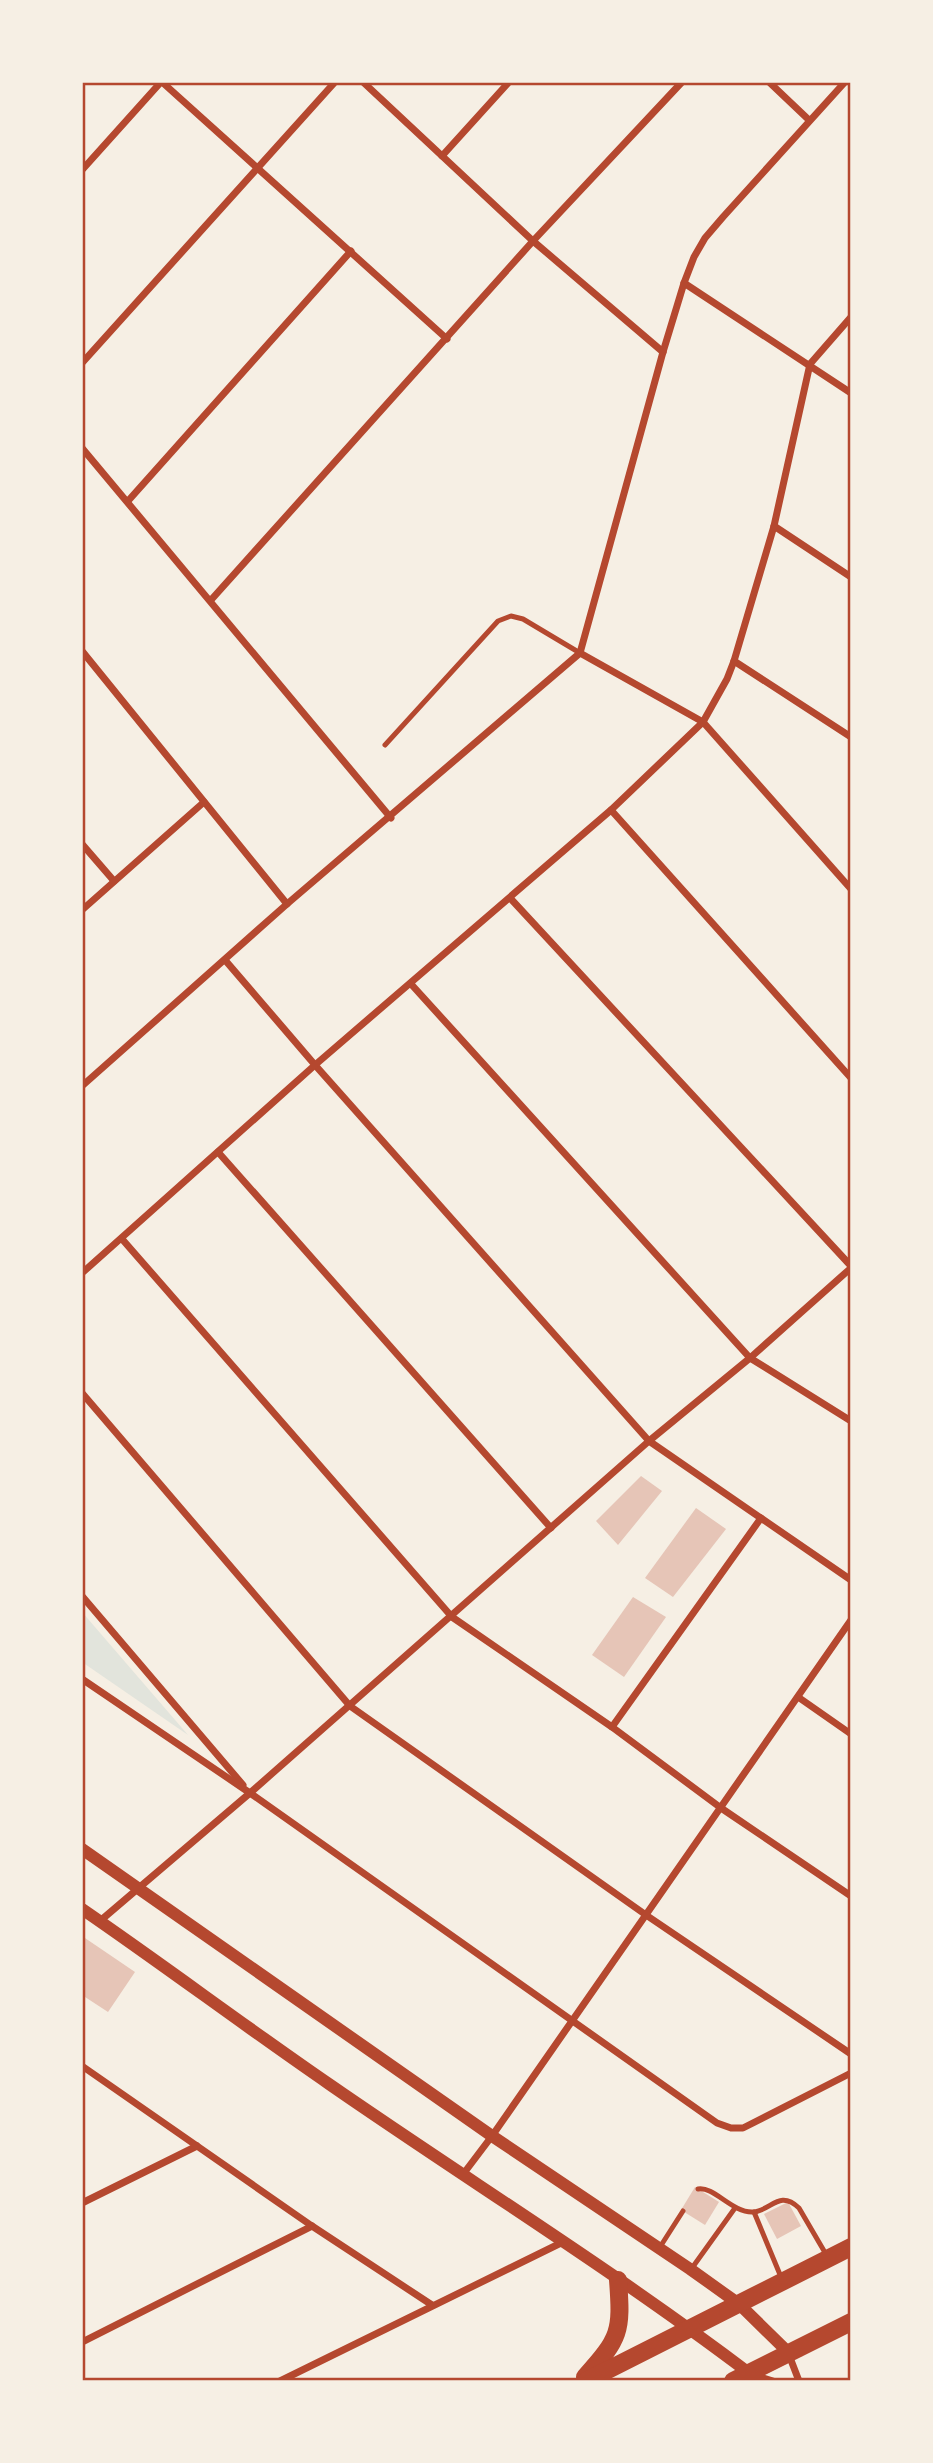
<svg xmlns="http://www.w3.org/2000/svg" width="933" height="2463" viewBox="0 0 933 2463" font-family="'Work Sans',sans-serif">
  <rect width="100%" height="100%" fill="#f6efe4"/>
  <!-- green -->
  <polygon fill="#e2e4dc" points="82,1612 188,1735 82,1662"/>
  <!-- building -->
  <g fill="#e6c5b7">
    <polygon points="641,1476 662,1491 618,1545 596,1521"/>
    <polygon points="696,1508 726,1529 673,1597 645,1578"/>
    <polygon points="633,1597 666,1617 624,1677 592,1655"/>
    <polygon points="82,1936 135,1972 108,2012 82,1995"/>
    <polygon points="695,2187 719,2202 705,2225 681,2210"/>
    <polygon points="788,2202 801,2226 777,2239 764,2214"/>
  </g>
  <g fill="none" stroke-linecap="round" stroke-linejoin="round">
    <!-- service -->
    <g stroke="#b5482f" stroke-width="5">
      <polyline points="385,745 498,621 511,616 523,619 580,653"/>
      <path d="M698 2189C714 2186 732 2213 753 2212 771 2211 779 2189 799 2208L827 2256"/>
      <polyline points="754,2212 781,2277"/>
      <polyline points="660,2247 683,2211"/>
      <polyline points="692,2268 735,2208"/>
    </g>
    <!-- minor -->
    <g stroke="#b5482f" stroke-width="7">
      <polyline points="162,82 447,339"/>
      <polyline points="363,82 533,241 663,352"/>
      <polyline points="769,82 809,120"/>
      <polyline points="442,156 509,82"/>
      <polyline points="82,170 161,82"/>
      <polyline points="684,283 851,393"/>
      <polyline points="82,363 335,82"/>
      <polyline points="82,448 391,818"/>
      <polyline points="128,501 351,251"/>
      <polyline points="774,526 851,577"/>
      <polyline points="211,600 533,241 682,82"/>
      <polyline points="82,651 287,904"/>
      <polyline points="580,653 703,722 851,889"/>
      <polyline points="734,661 851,737"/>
      <polyline points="611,810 851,1078"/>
      <polyline points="82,844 114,881"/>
      <polyline points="510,898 851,1266"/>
      <polyline points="82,910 204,802"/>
      <polyline points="225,960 315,1065 649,1441 851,1580"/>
      <polyline points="411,984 750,1358 851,1421"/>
      <polyline points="82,1086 287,904 580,653 663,352 684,283 694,257 705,238 723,217 845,82"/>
      <polyline points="218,1152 551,1528"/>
      <polyline points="122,1239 452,1617 612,1727 721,1808 851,1896"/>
      <polyline points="82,1273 315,1065 611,810 703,722 727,679 734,661 774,526 810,364 851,317"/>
      <polyline points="82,1393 350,1706 646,1915 851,2054"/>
      <polyline points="82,1596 243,1785"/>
      <polyline points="82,1679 250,1793 717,2123 731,2128 743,2128 851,2073"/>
      <polyline points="798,1697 851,1734"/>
      <polyline points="612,1727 761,1518"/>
      <polyline points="100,1921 250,1793 649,1441 750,1358 851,1268"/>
      <polyline points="82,2066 312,2226 432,2305"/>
      <polyline points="464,2173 492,2136 851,1620"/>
      <polyline points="82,2203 197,2146"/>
      <polyline points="82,2342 312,2226"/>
      <polyline points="789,2355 799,2381"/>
      <polyline points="753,2375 773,2381"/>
      <polyline points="280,2381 565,2241"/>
    </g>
    <!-- tertiary -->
    <g stroke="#b5482f" stroke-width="12">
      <polyline points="82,1849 492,2136 690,2269 739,2304 789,2353"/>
      <path d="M82 1909C165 1966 246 2027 329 2084 469 2181 613 2270 749 2373"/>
    </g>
    <!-- primary -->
    <g stroke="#b5482f" stroke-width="18">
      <path d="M585 2377C620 2338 622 2332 618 2280"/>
      <polyline points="586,2381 851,2247"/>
      <polyline points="733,2381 851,2322"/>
    </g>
  </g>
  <!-- border -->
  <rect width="933" height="2463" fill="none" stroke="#f6efe4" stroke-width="168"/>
  <rect x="84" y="84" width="765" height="2295" fill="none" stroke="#b5482f" stroke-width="2.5"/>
</svg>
